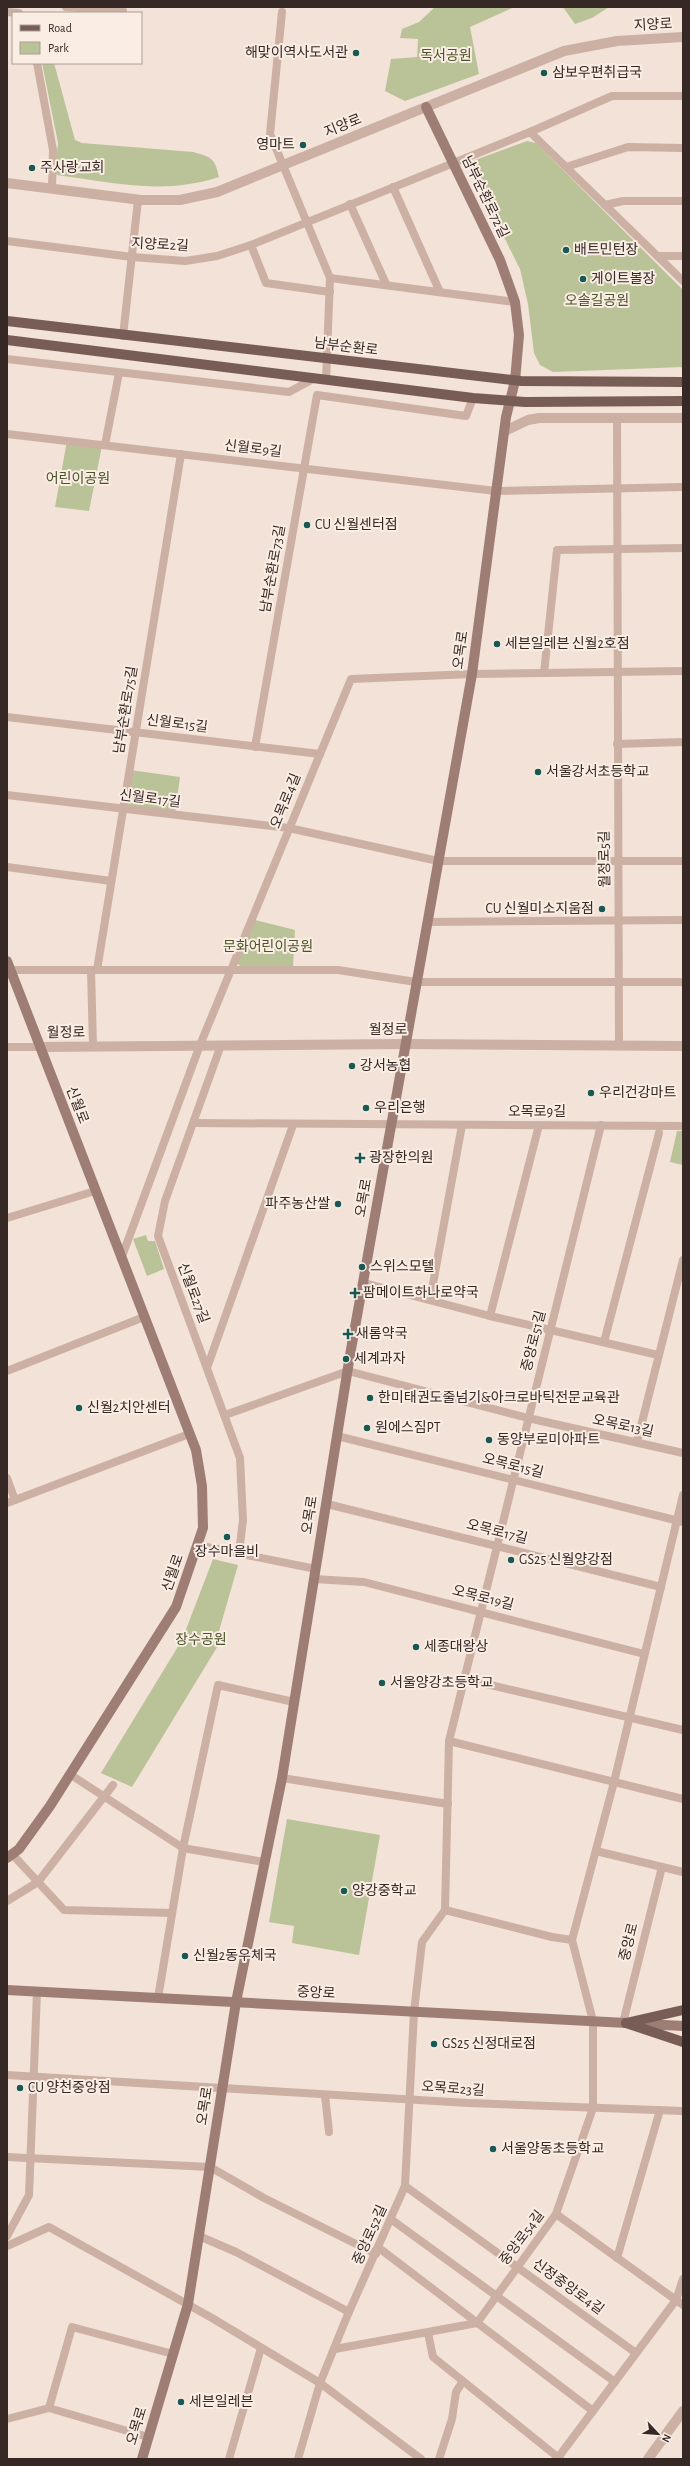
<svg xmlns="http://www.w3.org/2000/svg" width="690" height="2466" viewBox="0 0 690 2466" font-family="'Alegreya Sans','Noto Sans KR',sans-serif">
  <rect width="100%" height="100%" fill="#f2e2d7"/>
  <!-- green -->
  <g fill="#bac297">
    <polygon points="435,7 512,8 470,27 479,74 405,101 385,91 391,59 417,57 418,39 400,38 402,29 419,22"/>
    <polygon points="563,7 609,7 592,18 575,24"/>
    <path d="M42 63H54L75 140 82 143 193 152C211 157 215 158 219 177 163 195 115 183 57 175L55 170 58 143Z"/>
    <polygon points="527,141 536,143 683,290 683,367 553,372 540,365 534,353 528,304 520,269 467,163"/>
    <polygon points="67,441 102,446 89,511 55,507"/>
    <polygon points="130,770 180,777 175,814 125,807"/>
    <polygon points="255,920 295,930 293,968 244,970 237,963"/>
    <polygon points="677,1131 683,1131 683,1165 670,1162"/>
    <polygon points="146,1235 148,1241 155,1241 164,1269 147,1276 133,1239"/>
    <polygon points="213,1559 238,1565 219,1631 219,1644 132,1787 101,1773 182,1640"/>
    <polygon points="287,1819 380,1835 359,1955 292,1943 294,1926 269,1922"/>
  </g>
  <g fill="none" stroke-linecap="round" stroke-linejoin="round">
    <!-- minor -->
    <g stroke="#cbb0a3" stroke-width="8">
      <polyline points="66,7 123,11"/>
      <polyline points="7,12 19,13"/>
      <polyline points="282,12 270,134 330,278 326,380"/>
      <polyline points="37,63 53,150 52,188"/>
      <polyline points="530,132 683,281"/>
      <polyline points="566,167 628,147 683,148"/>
      <polyline points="393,187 439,290"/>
      <polyline points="350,204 386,284"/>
      <polyline points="605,205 623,201 683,201"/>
      <polyline points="7,241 132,257 185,261 217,256 251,245 530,132 612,96 683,96"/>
      <polyline points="251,245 266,283 330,292"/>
      <polyline points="658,256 683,256"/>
      <polyline points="330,278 515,302"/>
      <polyline points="123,336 138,200"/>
      <polyline points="7,359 289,392 315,378"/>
      <polyline points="617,418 619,1045"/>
      <polyline points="7,434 496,491 683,487"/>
      <polyline points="105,445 119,373"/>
      <polyline points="544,673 557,550 683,548"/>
      <polyline points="7,717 320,754"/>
      <polyline points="617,744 683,742"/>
      <polyline points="255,747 317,395 466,416 473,398"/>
      <polyline points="7,795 289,828 438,861 683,861"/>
      <polyline points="7,867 111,881"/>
      <polyline points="427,922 683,920"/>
      <polyline points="10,970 338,970 416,982 683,982"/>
      <polyline points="91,970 93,1046"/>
      <polyline points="97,970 181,454"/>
      <polyline points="221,1045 165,1201 158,1236 240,1458 243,1520 239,1553"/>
      <polyline points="7,1047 39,1047"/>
      <polyline points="194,1123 683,1126"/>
      <polyline points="7,1218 95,1191"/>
      <polyline points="121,1259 200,1045 351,679 472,674 683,671"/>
      <polyline points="364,1283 490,1316 658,1355"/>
      <polyline points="430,1300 462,1125"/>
      <polyline points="490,1316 539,1125"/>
      <polyline points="604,1342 659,1133"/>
      <polyline points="207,1368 293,1125"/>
      <polyline points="7,1371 144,1317"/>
      <polyline points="225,1415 348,1371 528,1418 683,1453"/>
      <polyline points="337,1436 683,1522"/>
      <polyline points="637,1442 683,1260"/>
      <polyline points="7,1478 15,1500"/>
      <polyline points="7,1503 189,1434"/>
      <polyline points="327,1504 661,1587"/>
      <polyline points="197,1545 316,1569"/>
      <polyline points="314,1579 364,1582 644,1654"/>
      <polyline points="465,1679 683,1730"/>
      <polyline points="449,1741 683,1799"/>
      <polyline points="71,1775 183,1848 264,1862"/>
      <polyline points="282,1778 448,1804"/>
      <polyline points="596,1851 683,1872"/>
      <polyline points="12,1854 64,1910 172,1913"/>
      <polyline points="7,1901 38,1882 113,1785"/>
      <polyline points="445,1910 552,1937 572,1940"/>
      <polyline points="158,1998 183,1848 218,1685 294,1702"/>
      <polyline points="623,2023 662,1867"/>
      <polyline points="7,2075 468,2103 683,2111"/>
      <polyline points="325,2095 329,2132"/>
      <polyline points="7,2157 210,2167 264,2198 376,2254"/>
      <polyline points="405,2186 636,2353"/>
      <polyline points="556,2214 683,2305"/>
      <polyline points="392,2220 615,2382"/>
      <polyline points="7,2236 29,2195 37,1992"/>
      <polyline points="199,2236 236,2252 349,2312"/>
      <polyline points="7,2246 49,2227 212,2318 320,2383 421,2459"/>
      <polyline points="379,2248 593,2411"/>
      <polyline points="617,2258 660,2110"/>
      <polyline points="428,2333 433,2357 560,2459"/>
      <polyline points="335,2349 477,2323 556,2214 593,2108 593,2021 572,1940 614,1782 683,1495"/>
      <polyline points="49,2408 72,2327 173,2354"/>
      <polyline points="7,2419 49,2408 148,2437"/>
      <polyline points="229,2459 261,2348"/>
      <polyline points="298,2459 320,2383 348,2314 405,2186 414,2012 422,1942 445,1910 449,1741 601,1125"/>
      <polyline points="439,2459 452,2419 456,2392 463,2381"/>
      <polyline points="557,2459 676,2300 683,2279"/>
    </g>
    <!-- tertiary -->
    <g stroke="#cbb0a3" stroke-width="10">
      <polyline points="7,183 141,200 180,200 217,192 564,51 617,41 683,37"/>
      <polyline points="505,431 528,420 539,418 683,418"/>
      <polyline points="39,1047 405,1044 683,1046"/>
      <polyline points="648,2459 683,2411"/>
    </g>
    <!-- secondary -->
    <g stroke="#9e7e74" stroke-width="10">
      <polyline points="7,961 196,1450 202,1486 203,1528 176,1607 50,1806 19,1849 7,1858"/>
      <polyline points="7,1990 683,2026"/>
      <polyline points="142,2459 188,2304 236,2002 282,1778 350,1355 472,674 506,417 515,381 519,335 515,302 500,260 426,107"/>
    </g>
    <!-- primary -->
    <g stroke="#785c56" stroke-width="10">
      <polyline points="7,321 521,381 683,382"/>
      <polyline points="7,340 473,398 525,402 683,401"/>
      <polyline points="626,2023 683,2042"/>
      <polyline points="626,2023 683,2010"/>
    </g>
  </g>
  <!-- markers -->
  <g fill="#195954" stroke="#faede4" stroke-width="1.5">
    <circle cx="356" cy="53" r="4"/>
    <circle cx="544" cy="73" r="4"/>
    <circle cx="303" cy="145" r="4"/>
    <circle cx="32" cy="168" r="4"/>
    <circle cx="566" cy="250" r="4"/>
    <circle cx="583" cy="279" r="4"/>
    <circle cx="307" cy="525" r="4"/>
    <circle cx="497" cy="644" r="4"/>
    <circle cx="538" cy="772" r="4"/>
    <circle cx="602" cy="909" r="4"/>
    <circle cx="352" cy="1066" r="4"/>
    <circle cx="591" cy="1093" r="4"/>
    <circle cx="366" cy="1108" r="4"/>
    <path d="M358 1152h4v4h4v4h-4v4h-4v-4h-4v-4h4z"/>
    <circle cx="338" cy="1204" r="4"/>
    <circle cx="362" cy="1267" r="4"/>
    <path d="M353 1287h4v4h4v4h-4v4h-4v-4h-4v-4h4z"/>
    <path d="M346 1328h4v4h4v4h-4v4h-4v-4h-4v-4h4z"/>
    <circle cx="346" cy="1359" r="4"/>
    <circle cx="370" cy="1398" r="4"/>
    <circle cx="79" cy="1408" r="4"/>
    <circle cx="367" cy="1428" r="4"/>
    <circle cx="489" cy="1440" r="4"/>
    <circle cx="227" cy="1537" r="4"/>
    <circle cx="511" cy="1560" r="4"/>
    <circle cx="416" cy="1647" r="4"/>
    <circle cx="382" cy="1683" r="4"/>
    <circle cx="344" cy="1891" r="4"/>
    <circle cx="185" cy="1956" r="4"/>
    <circle cx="434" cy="2044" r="4"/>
    <circle cx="20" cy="2088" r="4"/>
    <circle cx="493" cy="2149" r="4"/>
    <circle cx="181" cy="2402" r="4"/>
  </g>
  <g text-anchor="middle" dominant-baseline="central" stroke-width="4" stroke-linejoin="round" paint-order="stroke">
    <!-- street labels -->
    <g font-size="14" fill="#352825" stroke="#faede4">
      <text transform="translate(653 25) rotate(-3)">지양로</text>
      <text transform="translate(343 126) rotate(-22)">지양로</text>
      <text transform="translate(485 197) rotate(64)">남부순환로72길</text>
      <text transform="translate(160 245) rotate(3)">지양로2길</text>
      <text transform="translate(346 347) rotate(7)">남부순환로</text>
      <text transform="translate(253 449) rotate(7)">신월로9길</text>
      <text transform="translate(273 569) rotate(-80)">남부순환로73길</text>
      <text transform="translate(461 650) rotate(-82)">오목로</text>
      <text transform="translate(126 710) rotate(-81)">남부순환로75길</text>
      <text transform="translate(177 724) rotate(7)">신월로15길</text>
      <text transform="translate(150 799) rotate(7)">신월로17길</text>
      <text transform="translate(286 801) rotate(-68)">오목로4길</text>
      <text transform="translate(605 859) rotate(-91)">월정로5길</text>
      <text x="388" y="1030">월정로</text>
      <text transform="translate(66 1033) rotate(-1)">월정로</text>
      <text transform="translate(77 1105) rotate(69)">신월로</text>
      <text x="537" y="1112">오목로9길</text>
      <text transform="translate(364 1198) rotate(-80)">오목로</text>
      <text transform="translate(193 1293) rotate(69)">신월로27길</text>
      <text transform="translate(534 1341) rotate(-76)">중앙로51길</text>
      <text transform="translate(623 1426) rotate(12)">오목로13길</text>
      <text transform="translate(513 1466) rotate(14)">오목로15길</text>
      <text transform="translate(310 1515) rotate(-81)">오목로</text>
      <text transform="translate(497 1532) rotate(14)">오목로17길</text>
      <text transform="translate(173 1573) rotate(-71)">신월로</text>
      <text transform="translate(483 1598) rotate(14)">오목로19길</text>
      <text transform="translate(629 1942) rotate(-76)">중앙로</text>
      <text transform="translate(316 1993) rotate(3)">중앙로</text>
      <text transform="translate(453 2089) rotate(4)">오목로23길</text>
      <text transform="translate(205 2106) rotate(-81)">오목로</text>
      <text transform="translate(370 2235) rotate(-66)">중앙로52길</text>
      <text transform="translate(522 2238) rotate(-53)">중앙로54길</text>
      <text transform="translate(568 2287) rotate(36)">신정중앙로4길</text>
      <text transform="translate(137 2426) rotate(-73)">오목로</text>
    </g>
    <!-- poi labels -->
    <g font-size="14" fill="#352825" stroke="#faede4" text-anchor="start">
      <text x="348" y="53" text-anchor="end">해맞이역사도서관</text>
      <text x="552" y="73">삼보우편취급국</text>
      <text x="295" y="145" text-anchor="end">영마트</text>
      <text x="40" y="168">주사랑교회</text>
      <text x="574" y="250">배트민턴장</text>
      <text x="591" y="279">게이트볼장</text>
      <text x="315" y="525">CU 신월센터점</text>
      <text x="505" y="644">세븐일레븐 신월2호점</text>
      <text x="546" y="772">서울강서초등학교</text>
      <text x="594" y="909" text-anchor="end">CU 신월미소지움점</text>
      <text x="360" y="1066">강서농협</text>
      <text x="599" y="1093">우리건강마트</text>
      <text x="374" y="1108">우리은행</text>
      <text x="369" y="1158">광장한의원</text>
      <text x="330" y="1204" text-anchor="end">파주농산쌀</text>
      <text x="370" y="1267">스위스모텔</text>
      <text x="363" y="1293">팜메이트하나로약국</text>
      <text x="356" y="1334">새롬약국</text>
      <text x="354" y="1359">세계과자</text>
      <text x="378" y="1398">한미태권도줄넘기&amp;아크로바틱전문교육관</text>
      <text x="87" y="1408">신월2치안센터</text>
      <text x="375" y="1428">원에스짐PT</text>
      <text x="497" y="1440">동양부로미아파트</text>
      <text x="227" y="1552" text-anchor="middle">장수마을비</text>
      <text x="519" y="1560">GS25 신월양강점</text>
      <text x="424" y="1647">세종대왕상</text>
      <text x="390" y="1683">서울양강초등학교</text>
      <text x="352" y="1891">양강중학교</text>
      <text x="193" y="1956">신월2동우체국</text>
      <text x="442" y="2044">GS25 신정대로점</text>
      <text x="28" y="2088">CU 양천중앙점</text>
      <text x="501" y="2149">서울양동초등학교</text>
      <text x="189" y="2402">세븐일레븐</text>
    </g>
    <!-- park labels -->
    <g font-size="14" fill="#4b5528" stroke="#faede4">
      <text x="446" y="56">독서공원</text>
      <text x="597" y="301">오솔길공원</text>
      <text x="78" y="479">어린이공원</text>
      <text x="268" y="947">문화어린이공원</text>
      <text x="201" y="1640">장수공원</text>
    </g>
  </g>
  <!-- border -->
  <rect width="690" height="2466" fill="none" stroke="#352825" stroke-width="16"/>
  <!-- legend -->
  <rect x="12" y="12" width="130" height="52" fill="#faede4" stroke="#ab9e98"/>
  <rect x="20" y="25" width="20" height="6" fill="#785c56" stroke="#ab9e98"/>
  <text x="48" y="32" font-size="12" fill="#352825">Road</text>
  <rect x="20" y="42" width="20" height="12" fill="#bac297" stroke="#ab9e98"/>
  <text x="48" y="52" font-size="12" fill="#352825">Park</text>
  <!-- north arrow -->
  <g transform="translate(658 2434) rotate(116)" stroke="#faede4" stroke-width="3" paint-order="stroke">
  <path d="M0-3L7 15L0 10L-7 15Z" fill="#352825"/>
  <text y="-6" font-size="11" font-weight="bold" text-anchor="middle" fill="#352825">N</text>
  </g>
</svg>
